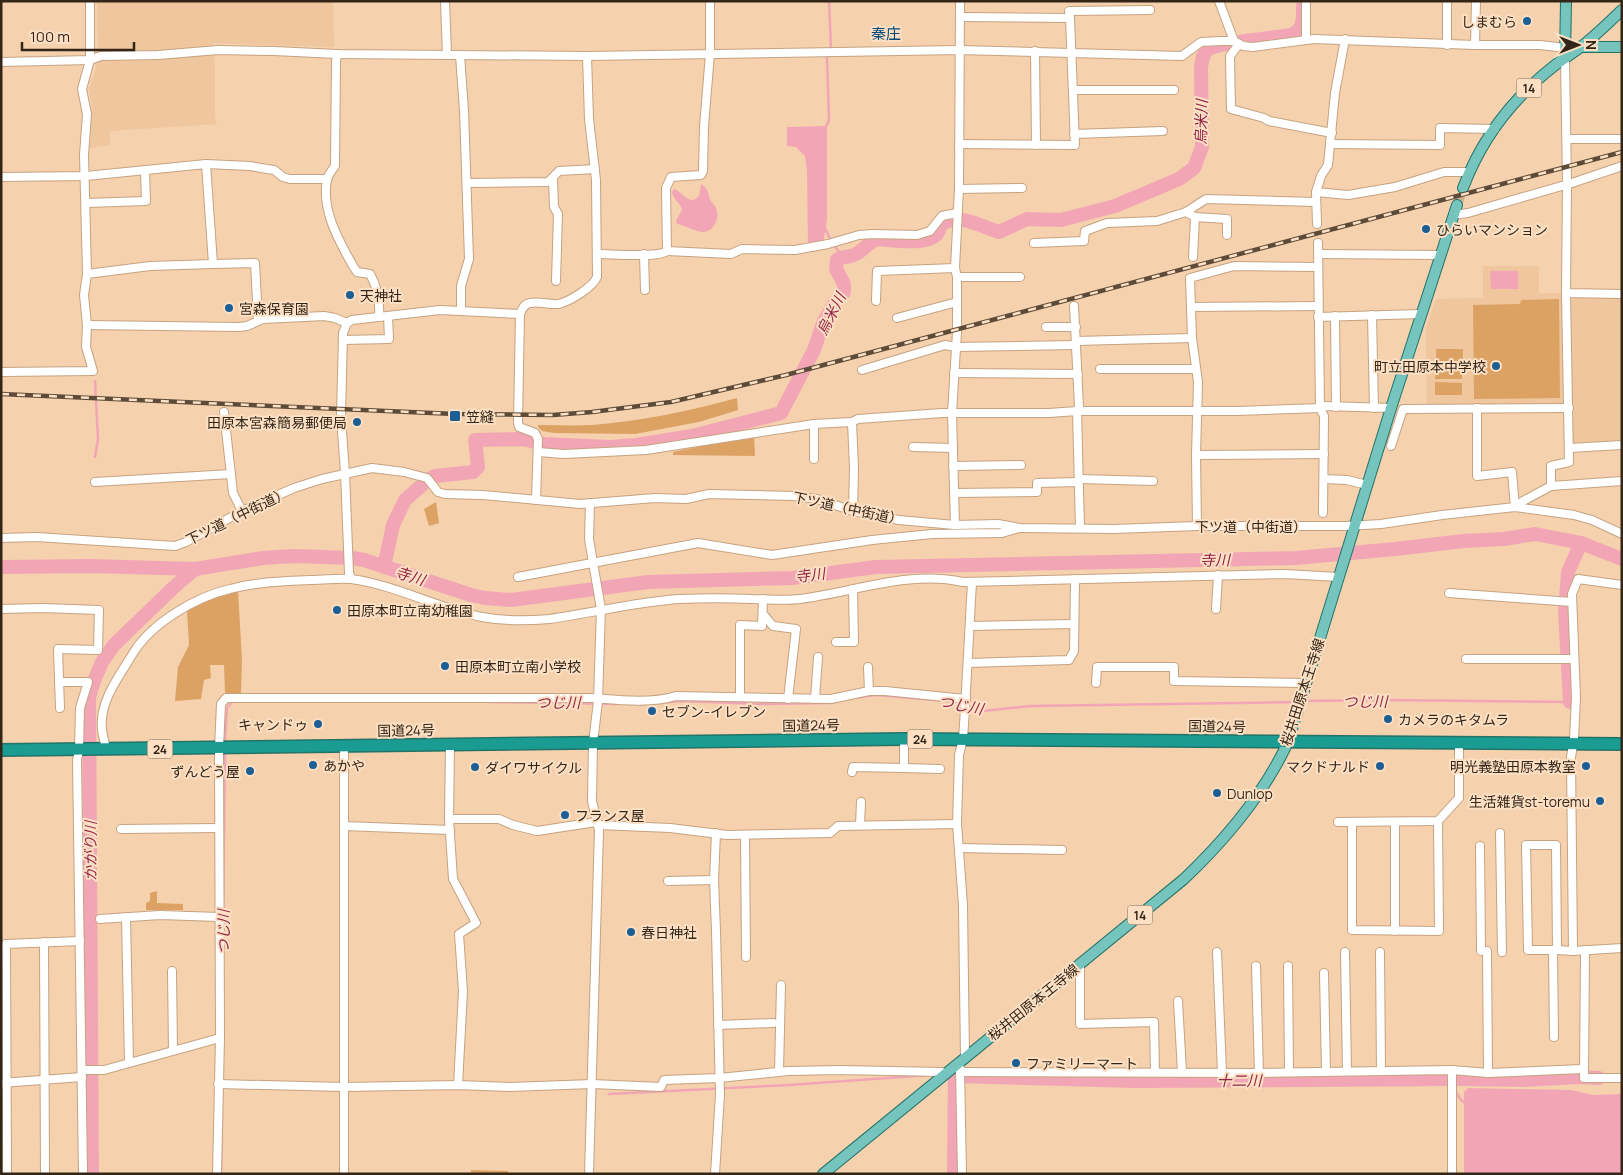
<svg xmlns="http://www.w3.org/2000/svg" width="1623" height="1175" viewBox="0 0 1623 1175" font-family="Manrope,'Noto Sans JP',sans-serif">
  <rect width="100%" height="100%" fill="#f5d1ae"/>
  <!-- built -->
  <g fill="#efc69d">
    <polygon points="97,1 333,1 334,46 332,47 213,43 215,67 215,117 217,124 110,131 110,145 90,148 92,109 89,88 96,70 98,49"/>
    <polygon points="1483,266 1539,266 1539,293 1564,293 1567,404 1564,405 1427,406 1426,328 1436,299 1483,298"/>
    <polygon points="1576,296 1622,296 1622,442 1573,445 1570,444 1570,301"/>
  </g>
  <!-- green -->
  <g fill="#dca264">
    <polygon points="1559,299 1560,398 1474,399 1473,305 1520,304 1521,300"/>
    <polygon points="1436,349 1463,349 1463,362 1436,361"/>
    <polygon points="1436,366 1462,367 1462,379 1435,379"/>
    <polygon points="1435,382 1462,383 1462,395 1435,395"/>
    <path d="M737 398 738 410 699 422 635 434 554 433 542 431 538 427V425C556 425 574 426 592 425 641 421 689 411 737 398Z"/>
    <polygon points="754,435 755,456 673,455 673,452"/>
    <polygon points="436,502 439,523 429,526 424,509"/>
    <polygon points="238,590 242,661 241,694 225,693 224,665 210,665 211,678 204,680 201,699 175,701 178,667 189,645 187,610 211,598"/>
    <polygon points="157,891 157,903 183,904 183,910 146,910 146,903 150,901 150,893"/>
    <polygon points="471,1170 508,1171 508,1174 471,1174"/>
  </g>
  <!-- water -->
  <g fill="#f2a6b5">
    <polygon points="827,126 827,220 823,243 808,246 807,171 805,156 796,147 787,146 787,127"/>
    <path d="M701 184C710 190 707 193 711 201 713 204 716 206 717 211 719 220 713 232 703 232 699 233 684 225 677 224L676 221 682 210C680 202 673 199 672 192L674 189C682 192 685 200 694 200L699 196Z"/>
    <polygon points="1490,271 1518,271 1518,289 1491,289"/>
    <polygon points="1468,1088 1571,1090 1593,1095 1622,1094 1622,1174 1464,1174 1464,1092"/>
  </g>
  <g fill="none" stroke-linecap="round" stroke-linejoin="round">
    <!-- stream -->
    <g stroke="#f2a6b5" stroke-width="2.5">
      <polyline points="825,129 829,120 827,58 831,48 829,1"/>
      <polyline points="825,228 831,241"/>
      <polyline points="834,245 842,256"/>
      <polyline points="95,457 98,439 95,381"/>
      <polyline points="853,698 876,695 958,702 983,711 1031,706 1297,702"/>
      <polyline points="1303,701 1386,700 1570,702"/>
      <polyline points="489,702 616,704"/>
      <polyline points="661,703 679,701 767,704 830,703 840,701"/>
      <polyline points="225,741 227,708 233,701"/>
      <polyline points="223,910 225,755"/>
      <polyline points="948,1076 955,1076"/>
      <polyline points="1455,1090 1461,1100 1465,1103"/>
      <polyline points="609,1094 789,1085 930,1075"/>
      <polyline points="221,1174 222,1110"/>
    </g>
    <!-- river -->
    <g stroke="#f2a6b5" stroke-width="14">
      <polyline points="1,567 91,566 195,569 263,558 294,556 352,558 364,560 471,595 485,598 511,600 648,582 793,578 876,567 1296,558 1395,549 1463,541 1504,539 1535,534 1581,543 1622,559"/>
      <path d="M384 567 393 525 405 500 429 479 435 476 473 472 478 467 475 440 523 439 544 444 610 447 636 445 692 436 781 413 814 350 823 323 834 304 844 292V284L836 269 837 260C843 255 850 258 856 254 864 250 868 242 877 239 891 240 927 246 937 234 939 231 940 227 942 223 964 214 979 226 999 232L1027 219 1061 220 1115 206 1179 179 1194 168 1202 147 1201 68C1202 61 1202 55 1207 50 1215 43 1278 37 1292 35 1304 29 1303 19 1303 6"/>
      <polyline points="1570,702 1565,611 1568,572 1581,543"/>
      <polyline points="92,1174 89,697 94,681 102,662 114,645 174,587 195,569"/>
      <polyline points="954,1174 955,1076 1135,1081 1459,1079 1526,1080 1577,1077 1599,1078"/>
    </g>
    <!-- major-tunnel -->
    <polyline stroke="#ceaf90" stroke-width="10" stroke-dasharray="10 5" stroke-linecap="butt" points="1457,205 1463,188"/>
    <defs>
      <g id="minor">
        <polyline points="445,1 447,55"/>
        <polyline points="1219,1 1234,41"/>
        <polyline points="1070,18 1069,11 1150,10"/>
        <polyline points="1306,40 1306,1"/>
        <polyline points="1239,44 1230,56 1231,109 1264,118 1269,121 1332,133"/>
        <polyline points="1447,45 1447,1"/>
        <polyline points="1475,45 1476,1"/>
        <polyline points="1035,51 1036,145"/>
        <path d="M337 54 336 62 335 166C332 170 328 175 327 180 321 210 339 241 353 266L357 272 370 274C378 288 380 302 379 317"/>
        <polyline points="460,55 464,110 469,259 461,286 461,310"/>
        <polyline points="1565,58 1567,184 1566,293 1622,294"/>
        <polyline points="1,62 90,60 101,56 158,55 218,50 274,51 337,54 587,56 959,50 1182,56 1201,42 1221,41 1234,41 1243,46 1253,47 1314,39 1475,45 1540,45 1566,48"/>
        <polyline points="1073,90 1174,90"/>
        <polyline points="1074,134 1163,131"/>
        <polyline points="1567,139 1622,139"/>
        <polyline points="959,144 1075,145 1070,18 960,17"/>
        <polyline points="1331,144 1440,145 1440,128 1495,129"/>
        <polyline points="1,177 86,176 206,164 250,166 267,169 274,170 283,177 290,179 327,179"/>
        <polyline points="553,179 554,207 558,214 556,281"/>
        <polyline points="467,183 548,182 559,171 595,169"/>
        <polyline points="959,189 1022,188"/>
        <polyline points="1316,192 1348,195 1395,187 1444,172 1469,172"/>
        <polyline points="86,203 146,201 145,171"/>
        <polyline points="1186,212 1195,217 1227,219 1227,235"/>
        <polyline points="1453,215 1468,213 1572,183 1622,166"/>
        <polyline points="1317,224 1316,192 1321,176 1328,165 1335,93 1345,39"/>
        <polyline points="1034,243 1084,241 1085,231 1107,223 1157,221 1186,212 1206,199 1316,202"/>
        <polyline points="1318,243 1320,408 1324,416 1323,513"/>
        <polyline points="667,251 731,254 742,249 795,250 828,244 859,235 873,234 917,235 930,231 942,216 957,213"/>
        <path d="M598 254C612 254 658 258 667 251L666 188 671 177 701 175 703 171 704 126 710 54V1"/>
        <polyline points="644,254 645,290"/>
        <polyline points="1318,254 1440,255"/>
        <polyline points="1193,257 1195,217"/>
        <polyline points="213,264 255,263 258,320"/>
        <polyline points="87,274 150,266 213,264 206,164"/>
        <polyline points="957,277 1020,277"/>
        <polyline points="876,301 877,271 955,268"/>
        <polyline points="1074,306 1079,407 1077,411 1080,528"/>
        <polyline points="1191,307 1318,306"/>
        <polyline points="1372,315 1374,408"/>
        <polyline points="1335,316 1336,407"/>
        <polyline points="1318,317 1421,314"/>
        <polyline points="897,318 957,302"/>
        <polyline points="87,325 239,327 247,326 263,319 324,316 335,318 347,323"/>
        <polyline points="1046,327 1076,327"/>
        <polyline points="343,340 389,339 388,316"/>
        <polyline points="1076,341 1192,338"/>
        <polyline points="1100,369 1196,369"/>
        <polyline points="862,370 945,345 956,347 1076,345"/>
        <polyline points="1,372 93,371 86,347 87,325 84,295 87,274 84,155 87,114 82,89 90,60 90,1"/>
        <polyline points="954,373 1078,374"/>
        <polyline points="1477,408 1477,476 1512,472 1515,507"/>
        <polyline points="224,412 233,493 242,511"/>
        <polyline points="852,422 854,468 853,511"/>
        <polyline points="814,424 814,459"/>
        <polyline points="1391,446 1403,409 1569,408"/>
        <polyline points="913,447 953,448"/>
        <polyline points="1569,448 1622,445"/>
        <polyline points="538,452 564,454 646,450 814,424 852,422 858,419 942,413 1049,413 1077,411 1238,411 1320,408 1325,406 1391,408"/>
        <polyline points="1196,455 1324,454"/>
        <polyline points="953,466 1021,465"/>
        <polyline points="1079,479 1153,481"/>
        <polyline points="1324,479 1347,480 1367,485"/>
        <polyline points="95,482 231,474"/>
        <polyline points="1551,486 1551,466 1569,462 1566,293"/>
        <polyline points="954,493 1037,492 1037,483 1079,482"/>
        <path d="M536 500 538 439 535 433 519 427 518 422 520 314C522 309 524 304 530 303 539 301 549 305 558 304 569 302 593 287 597 277L596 180 589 119 587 56"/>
        <polyline points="1515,507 1523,501 1551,486 1622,481"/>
        <polyline points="955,525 952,413 957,332 957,277 955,268 959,189 960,1"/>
        <polyline points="1197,526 1196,455 1198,382 1192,338 1190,278 1234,266 1318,267"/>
        <polyline points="1,538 37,537 175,546 186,542 242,511 294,488 322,479 372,468 404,472 427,478 438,492 445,494 483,495 580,504 655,498 686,499 709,494 793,496 817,499 853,511 899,520 955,525 998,524 1020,528 1114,529 1197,526 1346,526 1381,524 1442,515 1515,507 1574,515 1592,520 1622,534"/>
        <polyline points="518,577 698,543 772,555 872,540 932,534 1002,533 1016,529"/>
        <polyline points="351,579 349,573 345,473 341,417 343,333 347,323 352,320 440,310 520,314"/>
        <polyline points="1449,593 1572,602"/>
        <polyline points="1,609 43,608 99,610 98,650 58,649 60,708"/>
        <polyline points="1216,609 1218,575"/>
        <polyline points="763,614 773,626 796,629 788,699"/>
        <polyline points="970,626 1074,624"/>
        <polyline points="836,642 854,642 853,589"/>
        <polyline points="1466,659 1574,659"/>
        <polyline points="968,663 1069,660 1074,651 1075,579"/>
        <polyline points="868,667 869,691"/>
        <polyline points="59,682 88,682 80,708 79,750 77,760 83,1174"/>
        <polyline points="1096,683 1097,667 1174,667 1174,681 1305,683"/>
        <polyline points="740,697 740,625 762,626 763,599"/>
        <polyline points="815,699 818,657"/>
        <polyline points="450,744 449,819 453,879 476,923 459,934 463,991 458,1085"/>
        <path d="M106 749C105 743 103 737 102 730 99 702 118 678 132 655 150 624 195 597 230 589 256 582 285 581 312 580 325 580 338 578 351 579 396 585 437 608 482 617 504 621 527 621 549 619 593 613 635 602 679 599 703 598 727 598 752 599 767 599 785 601 800 599 854 592 909 570 963 582L1285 574 1338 577"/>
        <polyline points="904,768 940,769"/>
        <polyline points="852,772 853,767 904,768 904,739"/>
        <polyline points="449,819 499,819 513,825 537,831 596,822"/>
        <polyline points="1338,822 1438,821 1459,798 1459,742"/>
        <polyline points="1352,822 1352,930 1439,931 1438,821"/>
        <polyline points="599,825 670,828 727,835 830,833 838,826 957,824"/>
        <polyline points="860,825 861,802"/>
        <polyline points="344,826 450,830"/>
        <polyline points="121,829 219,828"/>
        <polyline points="1500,833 1502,952"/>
        <polyline points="745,835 746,957"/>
        <polygon points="1526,845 1556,845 1557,950 1528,950"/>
        <polyline points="1480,846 1481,951"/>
        <polyline points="959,848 1062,850"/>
        <polyline points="668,881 714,880"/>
        <polyline points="126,917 129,1062"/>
        <polyline points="100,919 160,915 219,917"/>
        <polyline points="1395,931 1395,822"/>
        <polyline points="44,942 45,1174"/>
        <polyline points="1553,950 1554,1037"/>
        <polyline points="1557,950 1573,951 1622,948"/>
        <polyline points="1585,950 1584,1078 1622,1078"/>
        <polyline points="1487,951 1488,1073"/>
        <polyline points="1573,951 1571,757 1574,739 1576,698 1572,594 1578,579 1622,585"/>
        <polyline points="1217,952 1222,1072"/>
        <polyline points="1345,952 1347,1071"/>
        <polyline points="1380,952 1381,1071"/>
        <polyline points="1080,965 1080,1024 1154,1022 1155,1072"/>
        <polyline points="1256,966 1259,1073"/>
        <polyline points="1288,966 1289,1072"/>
        <polyline points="172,971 173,1050"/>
        <polyline points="1324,973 1326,1072"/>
        <polyline points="1178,1001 1182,1072"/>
        <polyline points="718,1025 773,1023"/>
        <polyline points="965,1058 963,905 957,824 959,755 963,739 965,709 972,582"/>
        <polyline points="960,1068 962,1174"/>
        <polyline points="82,1070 104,1070 220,1038"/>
        <polyline points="779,1072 781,985"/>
        <polyline points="960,1072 1259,1073 1452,1070 1488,1073 1583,1069"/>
        <polyline points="1,1083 82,1077"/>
        <polyline points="218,1084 344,1087 458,1085 510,1087 592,1084 661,1087 664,1080 719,1078 788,1071 840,1070 942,1072 945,1075"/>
        <polyline points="7,1174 6,944 80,941"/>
        <path d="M217 1174 220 1038 219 748 221 704 226 698H591C618 700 649 704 676 696L831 699 869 691H885L966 699"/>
        <polyline points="344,1174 344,745"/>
        <polyline points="589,1174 599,830 592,801 593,743 598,701 601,609 589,539 590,503"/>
        <polyline points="715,1174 720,1094 716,931 714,880 716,833"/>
        <polyline points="1452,1174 1452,1070"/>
      </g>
      <g id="major">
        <polyline points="1581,47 1622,47"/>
        <polyline points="1565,58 1566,1"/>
        <path d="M1463 188C1481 140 1513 98 1554 66 1563 59 1573 53 1582 46 1596 35 1609 22 1622 10"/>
        <path d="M823 1174 1184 879C1225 840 1264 794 1288 742L1391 408 1457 205"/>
      </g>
      <polyline id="highway" points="1,750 904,739 1622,744"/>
    </defs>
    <!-- minor casing -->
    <use href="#minor" stroke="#c5a381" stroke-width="10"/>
    <!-- major casing -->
    <use href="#major" stroke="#237367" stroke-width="12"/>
    <!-- highway casing -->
    <use href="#highway" stroke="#237367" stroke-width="14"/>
    <!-- minor -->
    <use href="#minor" stroke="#fff" stroke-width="8"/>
    <!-- major -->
    <use href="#major" stroke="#76c4be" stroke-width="10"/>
    <!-- highway -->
    <use href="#highway" stroke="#1a9c92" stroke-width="11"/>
    <defs>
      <polyline id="rail" points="1,394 455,414 553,415 592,412 671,402 786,375 1622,152"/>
    </defs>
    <!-- rail casing -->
    <use href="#rail" stroke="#5d4b38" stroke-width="4.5"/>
    <!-- rail -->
    <use href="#rail" stroke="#fde0c4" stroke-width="2.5" stroke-dasharray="8" stroke-linecap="butt"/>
  </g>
  <!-- markers -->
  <g fill="#1b5f94" stroke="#fde0c4" stroke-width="2">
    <circle cx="1527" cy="21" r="5"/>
    <circle cx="1426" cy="229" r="5"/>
    <circle cx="350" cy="295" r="5"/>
    <circle cx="229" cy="308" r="5"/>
    <circle cx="1496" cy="366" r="5"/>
    <rect x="449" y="410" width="12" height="12" rx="2.5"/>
    <circle cx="357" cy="422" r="5"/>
    <circle cx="337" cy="610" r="5"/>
    <circle cx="445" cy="666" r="5"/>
    <circle cx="652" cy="711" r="5"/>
    <circle cx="1388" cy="719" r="5"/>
    <circle cx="318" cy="724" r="5"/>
    <circle cx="313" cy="765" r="5"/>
    <circle cx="1380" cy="766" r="5"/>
    <circle cx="1586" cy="766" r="5"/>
    <circle cx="475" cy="767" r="5"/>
    <circle cx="250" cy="771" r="5"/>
    <circle cx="1217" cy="793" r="5"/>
    <circle cx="1600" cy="801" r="5"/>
    <circle cx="565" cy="815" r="5"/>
    <circle cx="631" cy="932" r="5"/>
    <circle cx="1016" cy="1063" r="5"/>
  </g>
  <g text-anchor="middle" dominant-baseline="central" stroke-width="4" stroke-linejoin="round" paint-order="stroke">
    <!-- shield labels -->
    <g fill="#fde0c4" stroke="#705e4c" stroke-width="1">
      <rect x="1516.5" y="78.5" width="25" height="19" rx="4"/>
      <rect x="907.5" y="729.5" width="25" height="19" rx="4"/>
      <rect x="147.5" y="739.5" width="25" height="19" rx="4"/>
      <rect x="1127.5" y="905.5" width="25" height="19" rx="4"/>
    </g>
    <g font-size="12" font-weight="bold" fill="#332618">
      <text x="1529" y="88">14</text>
      <text x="920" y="739">24</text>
      <text x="160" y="749">24</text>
      <text x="1140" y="915">14</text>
    </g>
    <!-- poi labels -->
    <g font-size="14" fill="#332618" stroke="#fde0c4" text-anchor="start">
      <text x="1517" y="21" text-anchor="end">しまむら</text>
      <text x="1436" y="229">ひらいマンション</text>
      <text x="360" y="295">天神社</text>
      <text x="239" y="308">宮森保育園</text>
      <text x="1486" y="366" text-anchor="end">町立田原本中学校</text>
      <text x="466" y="416">笠縫</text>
      <text x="347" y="422" text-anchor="end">田原本宮森簡易郵便局</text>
      <text x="347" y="610">田原本町立南幼稚園</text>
      <text x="455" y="666">田原本町立南小学校</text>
      <text x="662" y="711">セブン-イレブン</text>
      <text x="1398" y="719">カメラのキタムラ</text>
      <text x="308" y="724" text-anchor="end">キャンドゥ</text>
      <text x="323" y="765">あかや</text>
      <text x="1370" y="766" text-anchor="end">マクドナルド</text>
      <text x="1576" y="766" text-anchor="end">明光義塾田原本教室</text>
      <text x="485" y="767">ダイワサイクル</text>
      <text x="240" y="771" text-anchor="end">ずんどう屋</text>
      <text x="1227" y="793">Dunlop</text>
      <text x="1590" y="801" text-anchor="end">生活雑貨st-toremu</text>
      <text x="575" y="815">フランス屋</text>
      <text x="641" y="932">春日神社</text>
      <text x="1026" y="1063">ファミリーマート</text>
    </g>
    <!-- street labels -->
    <g font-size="14" fill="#332618" stroke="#fde0c4">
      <text transform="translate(848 508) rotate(12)">下ツ道（中街道）</text>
      <text transform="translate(237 516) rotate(-26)">下ツ道（中街道）</text>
      <text x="1251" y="526">下ツ道（中街道）</text>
      <text transform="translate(1302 692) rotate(-72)">桜井田原本王寺線</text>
      <text transform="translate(811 725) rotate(-1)">国道24号</text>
      <text transform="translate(1217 726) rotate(1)">国道24号</text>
      <text transform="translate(406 730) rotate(-1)">国道24号</text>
      <text transform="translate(1033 1002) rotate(-39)">桜井田原本王寺線</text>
    </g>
    <!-- neighbourhood labels -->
    <g font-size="15" fill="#054a79" stroke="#fde0c4">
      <text x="886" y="33">秦庄</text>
    </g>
    <!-- water labels -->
    <g font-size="15" font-style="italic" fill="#932548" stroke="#fde0c4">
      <text transform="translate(1201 122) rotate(-88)">烏米川</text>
      <text transform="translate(831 314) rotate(-63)">烏米川</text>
      <text transform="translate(1215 560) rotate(-1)">寺川</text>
      <text transform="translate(810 575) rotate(-7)">寺川</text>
      <text transform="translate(410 576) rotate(17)">寺川</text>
      <text x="1365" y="701">つじ川</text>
      <text x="558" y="702">つじ川</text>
      <text transform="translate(961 705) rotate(11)">つじ川</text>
      <text transform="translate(90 851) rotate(-90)">かがり川</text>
      <text transform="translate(223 932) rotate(-90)">つじ川</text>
      <text x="1239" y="1080">十二川</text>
    </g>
  </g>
  <!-- border -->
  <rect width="1623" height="1175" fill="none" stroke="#332618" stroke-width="5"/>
  <!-- north arrow -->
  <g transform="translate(1578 45) rotate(90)" stroke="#fde0c4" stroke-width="4" paint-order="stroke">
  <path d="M0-4L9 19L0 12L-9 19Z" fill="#332618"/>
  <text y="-8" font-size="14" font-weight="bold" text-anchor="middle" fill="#332618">N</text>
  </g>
  <!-- scale -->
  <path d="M22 42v8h112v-8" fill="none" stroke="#332618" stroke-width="2.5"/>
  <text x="30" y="42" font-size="15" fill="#332618" stroke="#fde0c4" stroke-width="4" paint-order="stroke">100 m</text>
</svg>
